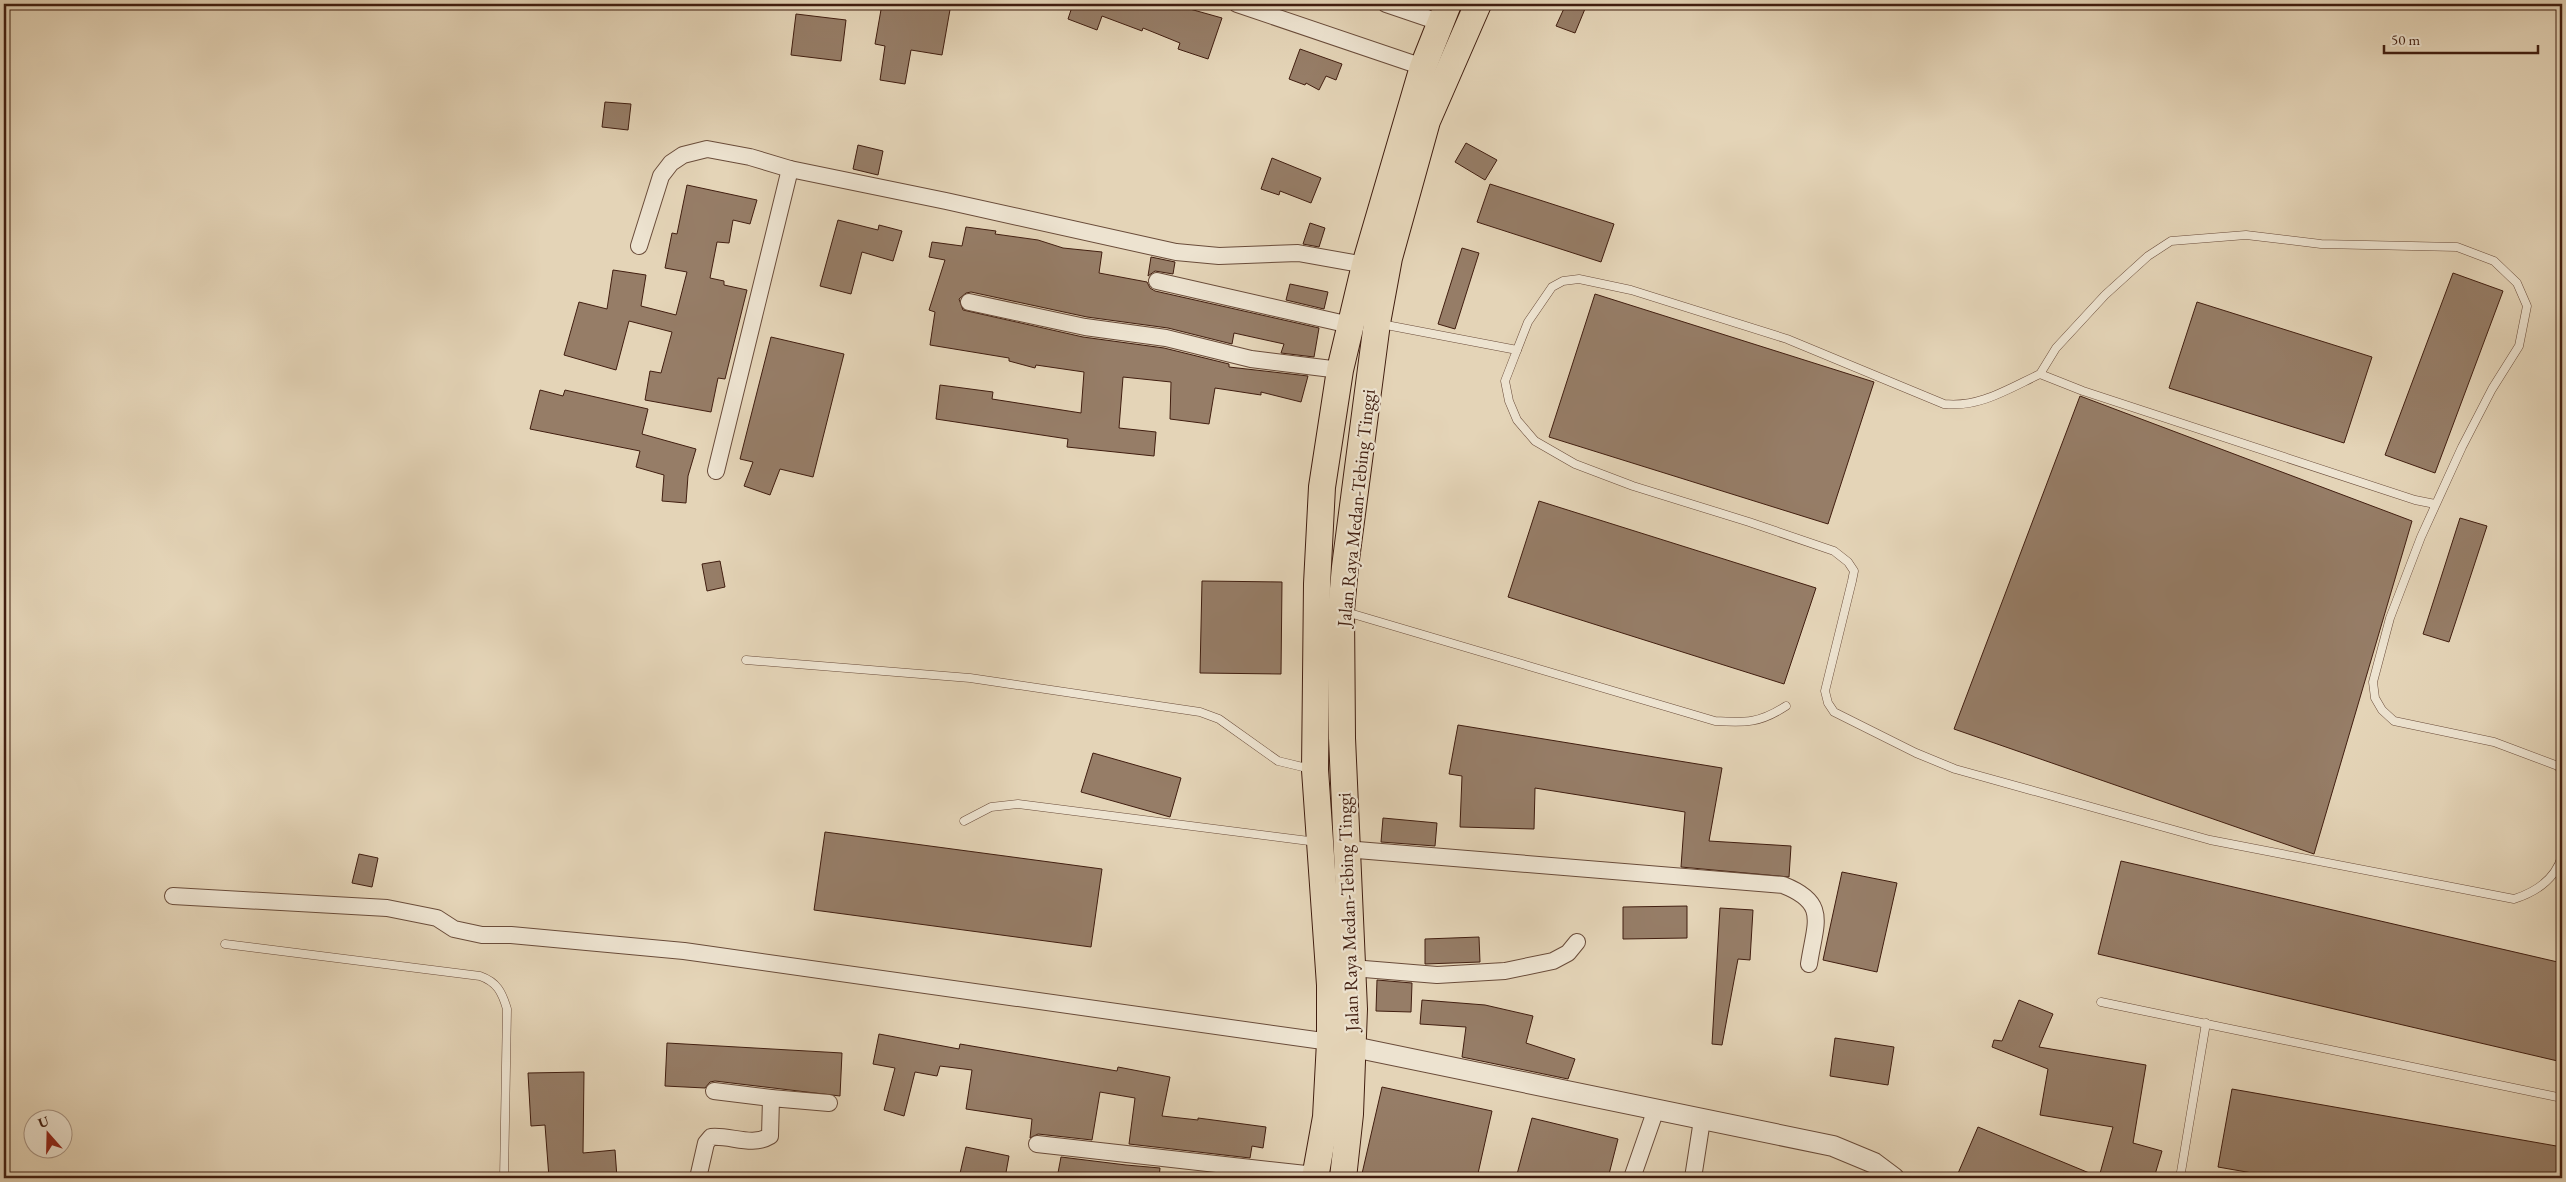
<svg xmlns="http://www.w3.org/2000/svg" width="2566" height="1182" viewBox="0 0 2566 1182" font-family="'EB Garamond',serif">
  <rect width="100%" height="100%" fill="#e4d4b7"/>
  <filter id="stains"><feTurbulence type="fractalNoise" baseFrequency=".004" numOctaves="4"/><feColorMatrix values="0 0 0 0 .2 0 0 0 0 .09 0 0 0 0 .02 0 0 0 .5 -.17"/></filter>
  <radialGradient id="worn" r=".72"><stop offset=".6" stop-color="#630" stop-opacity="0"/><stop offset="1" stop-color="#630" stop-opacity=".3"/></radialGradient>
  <!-- building -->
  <g fill="#967d67" stroke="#411e10">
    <polygon points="882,4 951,4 942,55 911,50 905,84 880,80 885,46 875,44"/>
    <polygon points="1073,4 1172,4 1222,18 1208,59 1178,49 1180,43 1143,28 1142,31 1102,16 1097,30 1068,19"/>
    <polygon points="1566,4 1587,4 1575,33 1556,26"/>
    <polygon points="796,14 846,20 841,61 791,55"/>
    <polygon points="1300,49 1342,64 1336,80 1326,76 1319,90 1306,83 1305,85 1289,79"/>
    <polygon points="605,102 631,104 628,130 602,127"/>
    <polygon points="1466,143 1497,160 1485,180 1455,162"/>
    <polygon points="858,145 883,151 878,175 853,169"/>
    <polygon points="1272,158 1321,178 1311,203 1280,191 1279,195 1261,189"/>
    <polygon points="1490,184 1614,224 1601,262 1477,222"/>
    <polygon points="687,185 757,200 750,224 733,220 729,243 717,242 710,278 724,281 724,285 747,290 725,379 718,378 711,412 645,400 650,371 661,373 672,332 629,321 616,370 564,355 579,302 607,309 613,270 646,275 641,306 676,315 687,272 665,268 672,233 677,234"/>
    <polygon points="838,220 878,230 879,225 902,231 893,261 862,252 851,294 820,286"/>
    <polygon points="1310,223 1325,228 1319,247 1303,244"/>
    <polygon points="966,227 996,231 995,234 1038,240 1063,248 1102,252 1099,273 1147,282 1150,288 1155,291 1319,328 1314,357 1281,353 1284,344 1234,333 1232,344 1168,328 1087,317 971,292 966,293 959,299 963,310 1083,337 1164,348 1229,364 1229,367 1308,376 1301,402 1261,392 1261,395 1215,388 1209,424 1170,419 1171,382 1123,377 1119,428 1156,432 1154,456 1067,447 1068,439 936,419 940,385 993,392 992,399 1081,413 1084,372 1036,365 1035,368 1009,361 1009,358 930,345 935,312 929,310 945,260 929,257 932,242 962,246"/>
    <polygon points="1462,248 1479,253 1455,329 1438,324"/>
    <polygon points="1151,257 1175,262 1173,274 1155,271 1148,276"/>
    <polygon points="2453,273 2503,291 2435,473 2385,455"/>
    <polygon points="1290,284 1328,292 1324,309 1286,300"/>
    <polygon points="1595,294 1874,382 1828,524 1549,437"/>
    <polygon points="2197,302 2372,357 2344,443 2169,388"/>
    <polygon points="771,337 844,354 813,477 780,469 770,495 744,486 753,462 740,459"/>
    <polygon points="540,390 563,396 565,390 648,409 642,434 696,449 688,476 686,503 662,501 664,475 636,467 640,451 530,429"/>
    <polygon points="2080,396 2412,521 2314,854 1954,729"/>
    <polygon points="1539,501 1816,588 1784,684 1508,597"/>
    <polygon points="2460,518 2487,526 2449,642 2423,634"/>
    <polygon points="720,561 725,587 707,591 702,564"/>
    <polygon points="1202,581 1282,582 1281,674 1200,673"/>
    <polygon points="1458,725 1722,768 1709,841 1791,846 1789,877 1681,867 1685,812 1535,788 1534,829 1460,827 1462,776 1449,774"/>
    <polygon points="1093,753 1181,778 1170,817 1081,792"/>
    <polygon points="1383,818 1437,823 1435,846 1381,842"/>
    <polygon points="825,832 1102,869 1091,947 814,910"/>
    <polygon points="359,854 378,858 372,887 352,883"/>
    <polygon points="2121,861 2562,963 2562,1062 2098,954"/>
    <polygon points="1842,872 1897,883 1877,972 1823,960"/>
    <polygon points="1687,906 1687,938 1623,939 1623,907"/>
    <polygon points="1720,908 1753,910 1750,960 1738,959 1722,1045 1712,1044"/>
    <polygon points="1479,937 1480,962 1425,964 1425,939"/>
    <polygon points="1377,980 1412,983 1411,1012 1376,1011"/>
    <polygon points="1422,1000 1485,1005 1533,1016 1526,1043 1575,1059 1568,1079 1462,1057 1466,1027 1420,1024"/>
    <polygon points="2019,1000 2053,1014 2039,1047 2146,1065 2133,1143 2162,1151 2154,1178 1956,1178 1978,1127 2099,1177 2113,1127 2040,1115 2048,1069 1992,1047 1994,1040 2002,1041"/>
    <polygon points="879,1034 959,1049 960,1044 1117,1071 1118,1067 1170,1077 1162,1116 1198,1120 1198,1118 1266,1127 1263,1148 1252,1146 1250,1158 1129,1144 1135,1098 1100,1092 1092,1140 1038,1134 1030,1138 1032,1119 966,1109 972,1070 940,1066 937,1076 915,1072 904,1116 884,1110 895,1068 873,1064"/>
    <polygon points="1835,1038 1894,1047 1888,1085 1830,1076"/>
    <polygon points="667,1043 842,1053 840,1096 715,1081 710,1082 705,1088 665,1086"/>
    <polygon points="584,1072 583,1153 615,1150 617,1178 549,1178 545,1125 531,1126 528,1073"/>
    <polygon points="1382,1087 1492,1111 1477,1178 1361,1178"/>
    <polygon points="2232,1089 2562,1147 2562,1178 2281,1178 2218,1167"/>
    <polygon points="1532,1118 1618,1139 1608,1178 1516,1178"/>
    <polygon points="966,1147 1009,1156 1005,1178 959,1178"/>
    <polygon points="1061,1157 1126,1165 1160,1168 1159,1178 1057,1178"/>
  </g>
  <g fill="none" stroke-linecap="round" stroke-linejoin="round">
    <defs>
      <g id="service">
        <path d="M1381 324 1517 350 1505 381 1509 401 1517 420 1535 441 1575 464 1633 486 1749 522 1834 551 1848 562 1854 571 1852 581 1825 691 1828 703 1834 712 1916 753 1955 769 2210 840 2514 899C2536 892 2555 880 2562 856"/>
        <path d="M1517 350 1528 322 1552 287 1563 281 1579 279 1631 290 1787 339 1944 404C1979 408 2008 389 2040 374"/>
        <polyline points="2435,504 2415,500 2083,391 2040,374 2056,348 2105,295 2148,256 2171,241 2246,235 2321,244 2457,247 2494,261 2517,283 2527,306 2519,346 2492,389 2462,447 2421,537 2390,618 2373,682 2375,698 2382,710 2394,721 2494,742 2558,766 2562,772"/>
        <path d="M1346 612 1715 721C1746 723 1760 723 1786 706"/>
        <polyline points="746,660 970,678 1200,712 1219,719 1278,761 1311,769"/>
        <polyline points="964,821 991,807 1018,804 1317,842"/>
        <path d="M225 944 480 976C497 982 502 992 507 1009L504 1178"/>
        <polyline points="2101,1002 2562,1098"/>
        <polyline points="2180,1178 2206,1023"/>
      </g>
      <g id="minor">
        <polyline points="1237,4 1423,67"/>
        <polyline points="1386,4 1439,22"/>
        <polyline points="639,246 661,176 671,163 683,155 707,149 750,157 790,169 946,201 1176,252 1219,256 1298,253 1365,265"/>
        <polyline points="1157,281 1350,325"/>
        <polyline points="969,302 1085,327 1166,338 1251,359 1340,370"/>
        <polyline points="716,471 790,169"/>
        <path d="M1345 849 1783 885C1829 903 1815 923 1809 964"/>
        <polyline points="173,896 387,908 437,918 454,929 482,935 511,935 684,951 1330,1042"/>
        <polyline points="1352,968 1437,975 1505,971 1553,961 1568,953 1577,942"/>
        <polyline points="714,1091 771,1098"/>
        <polyline points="1037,1144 1315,1175"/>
        <path d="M698 1178 706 1143 711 1137C731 1135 752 1147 770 1136L771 1098 829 1103"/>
        <polyline points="1632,1178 1656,1109"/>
        <polyline points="1693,1178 1702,1120"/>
      </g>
      <polyline id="tertiary" points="1339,1044 1833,1146 1874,1163 1894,1178"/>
      <g id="trunk">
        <polyline points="1315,1178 1326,1117 1330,1042 1330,985 1315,770 1317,584 1322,487 1340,370 1365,265 1423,67 1448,4"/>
        <polyline points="1343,1178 1350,1114 1354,1009 1342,738 1341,611 1345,567 1377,323 1389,258 1427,121 1478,4"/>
      </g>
    </defs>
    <!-- service casing -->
    <use href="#service" stroke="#6a4c3a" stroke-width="9"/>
    <!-- minor casing -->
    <use href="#minor" stroke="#6a4c3a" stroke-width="18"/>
    <!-- tertiary casing -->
    <use href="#tertiary" stroke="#6a4c3a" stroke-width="22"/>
    <!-- trunk casing -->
    <use href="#trunk" stroke="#411e10" stroke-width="28"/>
    <!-- service -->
    <use href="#service" stroke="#ede3d0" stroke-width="8"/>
    <!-- minor -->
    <use href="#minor" stroke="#ede3d0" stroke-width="16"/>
    <!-- tertiary -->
    <use href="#tertiary" stroke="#ede3d0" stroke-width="20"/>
    <!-- trunk -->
    <use href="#trunk" stroke="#e4d4b7" stroke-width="26"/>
  </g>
  <g text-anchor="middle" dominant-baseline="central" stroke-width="4.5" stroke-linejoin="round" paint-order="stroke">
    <!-- street labels -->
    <g font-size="19" fill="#411e10" stroke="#ede3d0">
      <text transform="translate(1356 508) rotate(-84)">Jalan Raya Medan-Tebing Tinggi</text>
      <text transform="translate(1348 912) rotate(-92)">Jalan Raya Medan-Tebing Tinggi</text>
    </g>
  </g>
  <!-- margin -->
  <rect width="2566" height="1182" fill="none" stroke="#e4d4b7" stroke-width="20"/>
  <rect x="5" y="5" width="2556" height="1172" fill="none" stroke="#411e10" stroke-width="2.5"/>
  <rect x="10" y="10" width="2546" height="1162" fill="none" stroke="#411e10"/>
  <!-- north arrow -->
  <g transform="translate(48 1134) rotate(340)"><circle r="24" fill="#ede3d0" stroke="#a89483"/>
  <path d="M0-4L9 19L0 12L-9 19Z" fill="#8f2418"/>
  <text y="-8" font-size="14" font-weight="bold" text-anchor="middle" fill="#411e10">U</text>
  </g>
  <!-- scale -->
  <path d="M2384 45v8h154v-8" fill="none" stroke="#411e10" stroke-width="2.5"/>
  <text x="2391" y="45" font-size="15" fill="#411e10" stroke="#ede3d0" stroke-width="4" paint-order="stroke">50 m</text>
  <rect width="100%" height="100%" filter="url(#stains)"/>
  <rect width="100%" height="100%" fill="url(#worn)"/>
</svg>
